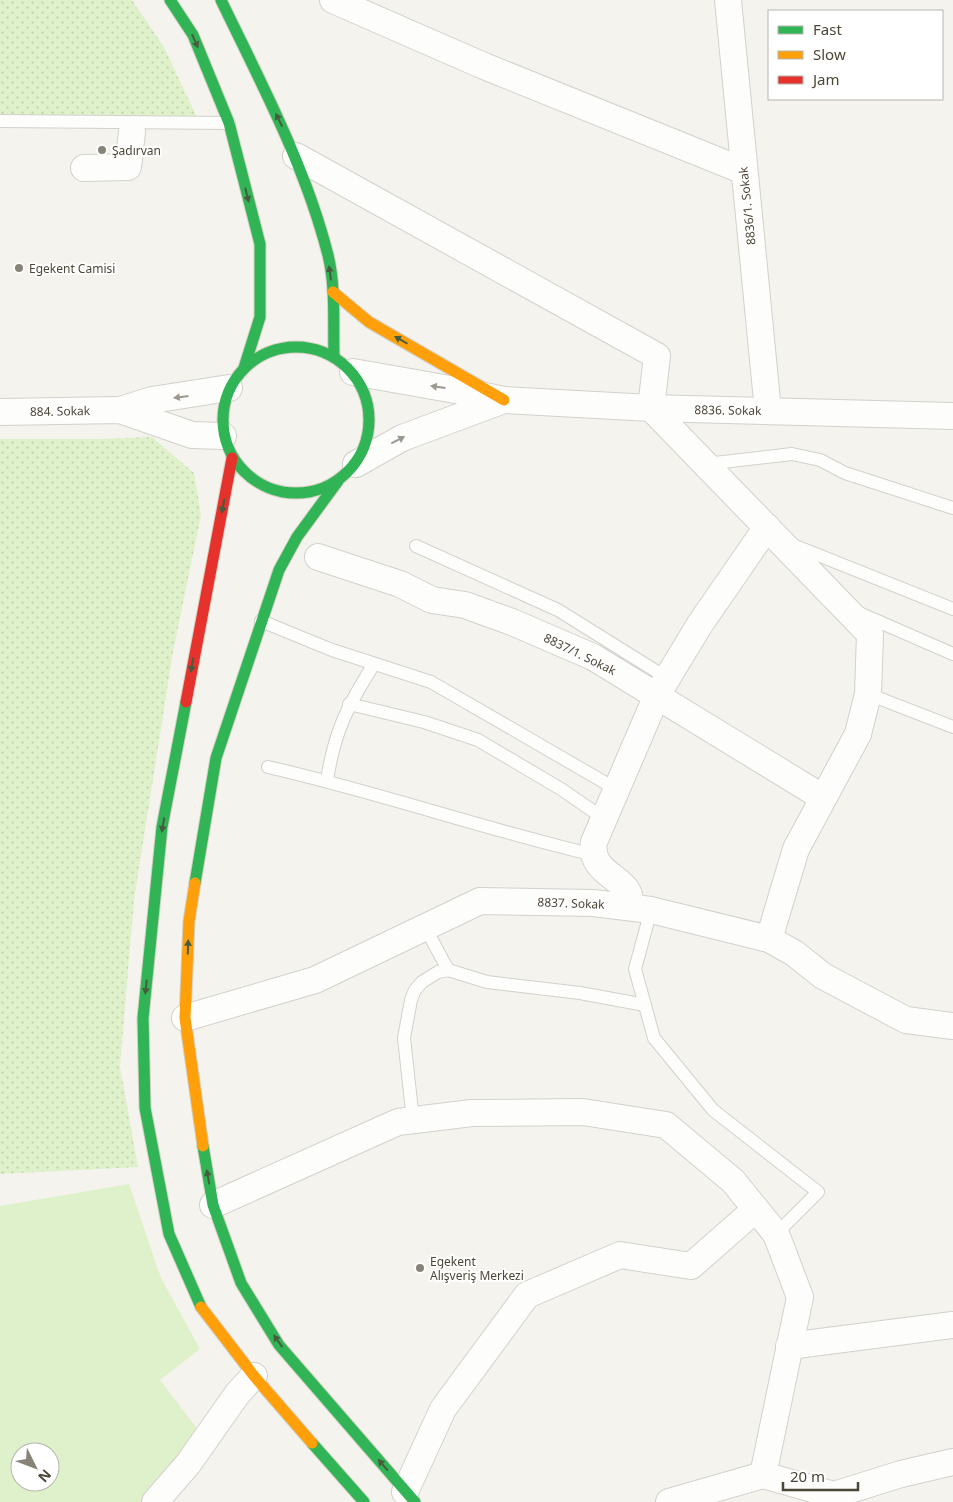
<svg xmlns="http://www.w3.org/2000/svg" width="953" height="1502" viewBox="0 0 953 1502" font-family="'Noto Sans',sans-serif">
  <defs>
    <pattern id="park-dots" width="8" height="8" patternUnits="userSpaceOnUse" patternTransform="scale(1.25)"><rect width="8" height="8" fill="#dff1cb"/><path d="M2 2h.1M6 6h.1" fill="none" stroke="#c1d0af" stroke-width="1.8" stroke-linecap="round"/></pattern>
  </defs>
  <rect width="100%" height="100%" fill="#f4f3ee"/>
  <!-- grass -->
  <path fill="#dff1cb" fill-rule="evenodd" d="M129 1184 161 1278 200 1349 160 1380 199 1431 140 1502H0V1206ZM20 1452H50V1482H20Z"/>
  <!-- park -->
  <g fill="url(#park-dots)">
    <polygon points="0,0 132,0 164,47 200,124 0,121"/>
    <polygon points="152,437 194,473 201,515 173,652 134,900 120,1067 138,1167 0,1174 0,439 102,439"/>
  </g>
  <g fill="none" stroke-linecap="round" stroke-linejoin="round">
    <defs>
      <g id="lane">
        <polyline points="0,121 229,123"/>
        <polyline points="706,464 792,454 820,460 845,473 953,508"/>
        <polyline points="793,545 953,609"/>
        <polyline points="416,546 558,610 667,678"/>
        <polyline points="859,613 953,654"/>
        <polyline points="261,621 332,650 431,682 616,789"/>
        <polyline points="868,694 953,727"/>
        <polyline points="349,704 424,722 478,740 561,789 603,818"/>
        <path d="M268 767C377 792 484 829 594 855"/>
        <path d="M327 781C334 732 348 705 374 664"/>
        <polyline points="651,910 635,969 654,1038 713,1110 818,1192 776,1234"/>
        <polyline points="425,927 448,970"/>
        <polyline points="413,1120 404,1038 411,1000 415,990 422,982 438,972 448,970 487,982 580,993 645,1005"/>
      </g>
      <g id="street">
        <polyline points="333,0 484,66 744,171"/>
        <polyline points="728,0 768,411"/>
        <polyline points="296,156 657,356 651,408 870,634 868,694 858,734 796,849 769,939"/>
        <polyline points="84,168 128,167 132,132"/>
        <polyline points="353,372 461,391 504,400 402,438 356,464"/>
        <polyline points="504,400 651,408 953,416"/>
        <polyline points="120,410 152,400 229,388"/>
        <polyline points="0,412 120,410 192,435 223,436"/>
        <polyline points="318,557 400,584 432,600 465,605 512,622 593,657 822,797"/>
        <path d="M629 907C637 877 588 878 594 842L657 695 700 624 767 527"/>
        <polyline points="185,1018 315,980 480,901 593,903 651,910 769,939 794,953 823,976 906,1020 953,1026"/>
        <polyline points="213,1205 398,1122 472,1113 583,1112 666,1125 733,1181 776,1234 800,1297 763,1475"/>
        <polyline points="789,1346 953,1325"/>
        <polyline points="405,1492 443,1409 527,1295 620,1255 691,1266 756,1209"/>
        <polyline points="155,1502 188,1464 238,1393 254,1376"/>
        <polyline points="669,1502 763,1475 834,1495 901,1474 953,1462"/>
      </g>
      <g id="fast">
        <polyline points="170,0 193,35 229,123 260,244 260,317 244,368"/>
        <path d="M221 0C261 83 305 165 328 255 336 288 333 323 334 357"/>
        <circle cx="296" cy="420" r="73"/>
        <polyline points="186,702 162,827 143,1018 145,1108 169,1234 201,1307"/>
        <polyline points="195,883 216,758 279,570 297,537 338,481"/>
        <polyline points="203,1146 213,1205 241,1283 279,1345 415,1502"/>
        <polyline points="312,1443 364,1502"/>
      </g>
      <g id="slow">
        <polyline points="333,292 369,322 504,400"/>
        <polyline points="195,883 189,921 185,1018 203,1146"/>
        <polyline points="201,1307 254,1376 312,1443"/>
      </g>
      <polyline id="jam" points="186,702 232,458"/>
    </defs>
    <!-- lane casing -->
    <use href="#lane" stroke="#d2d1cb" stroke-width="14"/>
    <!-- street casing -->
    <use href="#street" stroke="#d2d1cb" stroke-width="28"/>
    <!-- fast casing -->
    <use href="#fast" stroke="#d4d1c4" stroke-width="13"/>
    <!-- slow casing -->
    <use href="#slow" stroke="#d4d1c4" stroke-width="13"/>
    <!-- jam casing -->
    <use href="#jam" stroke="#d4d1c4" stroke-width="13"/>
    <!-- lane -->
    <use href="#lane" stroke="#fdfdfc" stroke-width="12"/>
    <!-- street -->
    <use href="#street" stroke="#fdfdfc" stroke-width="26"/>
    <!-- fast -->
    <use href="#fast" stroke="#30b455" stroke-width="11"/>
    <!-- slow -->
    <use href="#slow" stroke="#ff9f0a" stroke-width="11"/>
    <!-- jam -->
    <use href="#jam" stroke="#e5322d" stroke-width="11"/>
  </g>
  <!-- one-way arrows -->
  <defs><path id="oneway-solid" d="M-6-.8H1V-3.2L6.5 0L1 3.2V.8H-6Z" transform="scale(1.25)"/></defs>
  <g fill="#465c3d">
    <use href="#oneway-solid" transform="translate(195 41) rotate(66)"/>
    <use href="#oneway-solid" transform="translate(279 120) rotate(-116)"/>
    <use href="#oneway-solid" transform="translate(247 195) rotate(76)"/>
    <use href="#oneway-solid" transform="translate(330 273) rotate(-98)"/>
    <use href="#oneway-solid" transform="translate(401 340) rotate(-150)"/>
    <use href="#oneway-solid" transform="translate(223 506) rotate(101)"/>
    <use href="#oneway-solid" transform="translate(192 665) rotate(100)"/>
    <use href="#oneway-solid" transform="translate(163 825) rotate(99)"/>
    <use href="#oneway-solid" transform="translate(188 947) rotate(-88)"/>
    <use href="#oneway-solid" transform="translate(146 987) rotate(96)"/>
    <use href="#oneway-solid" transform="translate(208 1177) rotate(-100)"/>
    <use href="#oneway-solid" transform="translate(278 1341) rotate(-125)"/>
    <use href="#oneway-solid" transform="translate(383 1465) rotate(-131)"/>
  </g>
  <g fill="#9c9890">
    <use href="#oneway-solid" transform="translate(438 387) rotate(-172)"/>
    <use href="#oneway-solid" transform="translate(181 397) rotate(173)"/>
    <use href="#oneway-solid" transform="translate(398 440) rotate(-27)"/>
  </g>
  <!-- markers -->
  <g fill="#878377" stroke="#fff" stroke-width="2">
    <circle cx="102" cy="150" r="5"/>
    <circle cx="19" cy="268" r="5"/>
    <circle cx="420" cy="1268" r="5"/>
  </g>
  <g text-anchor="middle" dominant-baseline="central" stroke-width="4" stroke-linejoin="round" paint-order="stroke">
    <!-- poi labels -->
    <g font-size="12" fill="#4c4637" stroke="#fff" text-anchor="start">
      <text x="112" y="150">Şadırvan</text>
      <text x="29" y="268">Egekent Camisi</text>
      <text x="430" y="1261">Egekent<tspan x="430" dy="14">Alışveriş Merkezi</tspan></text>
    </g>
    <!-- street labels -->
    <g font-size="12" fill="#4c4637" stroke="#fff">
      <text transform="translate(747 206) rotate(-96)">8836/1. Sokak</text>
      <text transform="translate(728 410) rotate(1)">8836. Sokak</text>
      <text transform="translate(60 411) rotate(-1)">884. Sokak</text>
      <text transform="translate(580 654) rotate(26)">8837/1. Sokak</text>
      <text transform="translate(571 903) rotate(2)">8837. Sokak</text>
    </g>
  </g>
  <!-- legend -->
  <rect x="768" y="10" width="175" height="90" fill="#ffffff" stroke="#b7b5af"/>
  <rect x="778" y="26" width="25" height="8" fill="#30b455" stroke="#b7b5af"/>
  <text x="813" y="35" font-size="15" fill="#4c4637">Fast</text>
  <rect x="778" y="51" width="25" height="8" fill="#ff9f0a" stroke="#b7b5af"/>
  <text x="813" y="60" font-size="15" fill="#4c4637">Slow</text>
  <rect x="778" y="76" width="25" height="8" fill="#e5322d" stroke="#b7b5af"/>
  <text x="813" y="85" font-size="15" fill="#4c4637">Jam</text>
  <!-- north arrow -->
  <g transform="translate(35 1467) rotate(132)"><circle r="24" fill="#ffffff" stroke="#b7b5af"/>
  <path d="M0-4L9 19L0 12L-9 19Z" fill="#878377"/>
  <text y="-8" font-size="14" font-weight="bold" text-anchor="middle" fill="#4c4637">N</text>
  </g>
  <!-- scale -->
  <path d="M783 1482v8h75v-8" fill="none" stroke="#4c4637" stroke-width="2.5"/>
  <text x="790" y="1482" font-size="15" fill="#4c4637" stroke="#ffffff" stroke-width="4" paint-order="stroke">20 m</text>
</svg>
